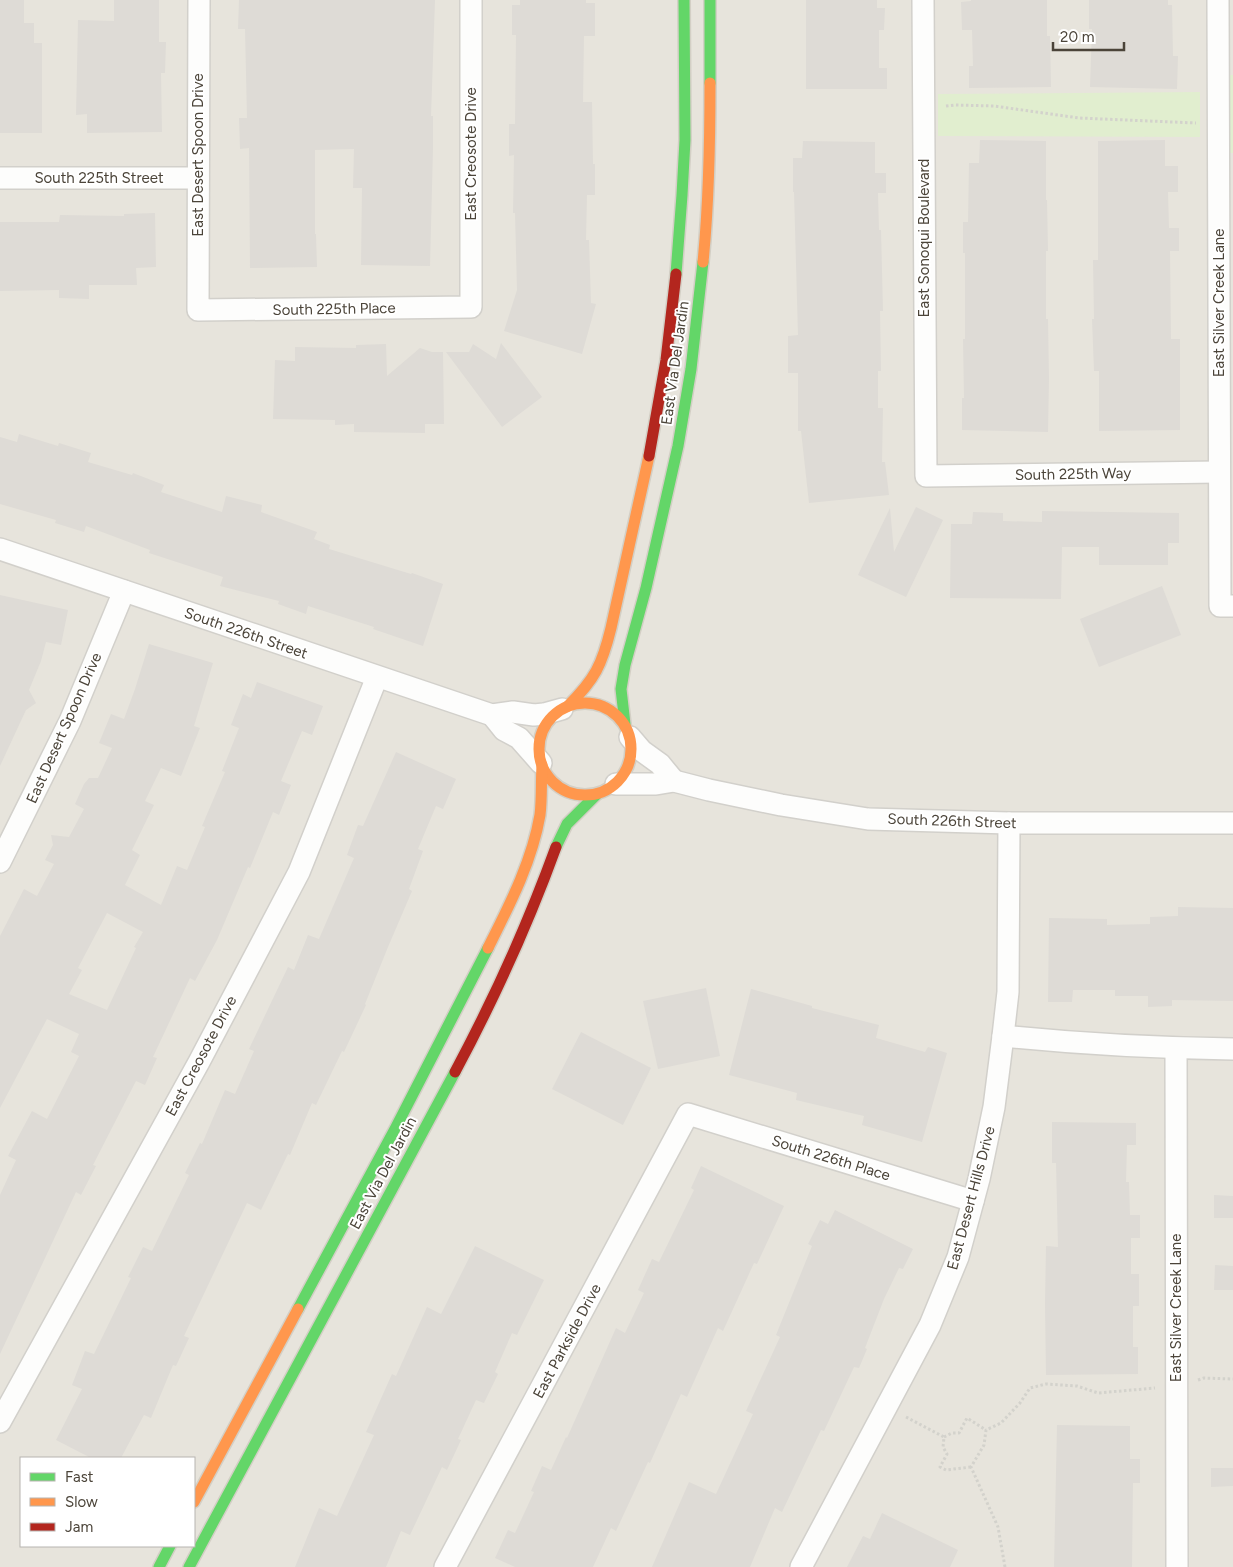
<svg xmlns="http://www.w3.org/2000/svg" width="1233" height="1567" viewBox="0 0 1233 1567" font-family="Figtree,sans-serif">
  <rect width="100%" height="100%" fill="#f4f2ee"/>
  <!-- residential -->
  <path fill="#e7e4dc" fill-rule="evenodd" d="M0 0H1233V1567H0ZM21 1458H194V1546H21Z"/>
  <!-- green -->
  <g fill="#e1eecf">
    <rect x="1230" y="75" width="3" height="78"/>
    <polygon points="1200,92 1200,137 938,136 938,94"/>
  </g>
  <!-- building -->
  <g fill="#dedbd6" fill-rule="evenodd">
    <polygon points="0,0 24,0 24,23 34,23 34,43 42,43 42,133 0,133"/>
    <polygon points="114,0 159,0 159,42 166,42 165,73 161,73 162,132 87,133 87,114 76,115 78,20 114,21"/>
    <polygon points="239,0 435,0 431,116 433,116 433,148 430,266 361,265 362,188 353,188 354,149 315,150 315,234 316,234 317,267 250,268 249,148 240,149 239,118 247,118 245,29 238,29"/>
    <polygon points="520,0 586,0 586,3 595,3 595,36 584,36 583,102 592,102 593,164 595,164 595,195 587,195 586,240 589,240 591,303 596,304 582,354 504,331 517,290 515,213 513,213 514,155 509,156 509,124 515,124 516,35 512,35 512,5 520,5"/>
    <polygon points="806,0 877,0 877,8 885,8 884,30 879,30 879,68 887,68 887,89 806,89"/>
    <polygon points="971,0 1047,0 1047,36 1050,36 1051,87 969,88 969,66 973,66 972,30 962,30 961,2 971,1"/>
    <polygon points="1089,0 1168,0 1168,5 1172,5 1173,56 1178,56 1177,89 1090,87 1092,29 1089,29"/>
    <polygon points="980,140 1046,141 1046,200 1047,200 1048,251 1046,251 1046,319 1048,319 1049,379 1048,432 962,430 962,398 964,398 963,339 965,339 965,253 963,253 963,222 968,222 969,163 979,163"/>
    <polygon points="1165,140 1165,166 1178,166 1178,192 1168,192 1169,228 1179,228 1179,251 1170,251 1171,339 1180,339 1180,430 1099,431 1099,371 1094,371 1092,319 1094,319 1093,260 1098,260 1098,141"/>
    <polygon points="803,141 875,142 875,173 886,173 886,193 878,193 879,230 881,230 883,311 880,311 881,371 878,371 878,408 883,408 882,462 885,462 889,495 809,503 801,431 798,431 798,373 788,373 788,336 798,335 794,192 793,192 793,158 802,158"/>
    <polygon points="155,213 156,267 136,268 137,285 89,285 89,299 59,298 59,290 0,291 0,222 59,222 60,215 124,216 124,214"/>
    <polygon points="501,343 542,397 502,427 446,352 469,352 473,344 496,359"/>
    <polygon points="386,344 387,376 420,348 432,352 443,352 444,424 425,424 425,433 354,432 354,424 335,425 335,420 273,419 275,360 295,361 295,347 356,348 356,345"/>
    <polygon points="19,434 58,446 59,443 91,453 88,462 132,475 133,473 164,485 161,492 222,512 226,496 262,505 261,512 317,532 314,539 330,545 329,549 411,574 412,573 443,584 423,646 373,629 374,627 308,606 306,614 278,604 279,601 220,586 223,577 149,553 150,550 86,526 84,532 55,523 56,520 0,504 0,437 17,442"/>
    <polygon points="916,507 943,520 906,597 858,575 890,508 894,552"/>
    <polygon points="1042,511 1179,513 1179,543 1168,543 1168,565 1099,565 1099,547 1062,547 1061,599 950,598 951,524 972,524 973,512 1003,513 1003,521 1042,522"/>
    <polygon points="1162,586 1181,635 1099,667 1080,619"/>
    <polygon points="0,595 68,610 61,645 46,642 41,661 29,690 36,703 26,710 0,766"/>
    <path d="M149 644 213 663 194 726 200 728 181 776 161 768 145 801 154 805 132 850 140 855 125 885 161 905 177 866 187 870 205 827 202 826 225 772 222 771 239 728 231 725 243 694 251 698 257 682 323 706 312 735 302 731 281 781 291 785 279 815 273 812 250 868 248 867 217 940 195 981 190 978 153 1057 157 1058 145 1085 136 1081 93 1165 96 1166 81 1195 76 1192 0 1354V1195L16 1160 8 1156 32 1111 47 1119 79 1056 71 1052 79 1034 47 1019 0 1108V936L24 889 37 896 54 864 45 860 53 845 51 835 69 837 84 809 75 804 84 784 89 778H98L112 748 99 743 111 714 124 719 135 689ZM107 913 143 932 134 947 136 948 107 1010 69 994 82 970 78 968Z"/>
    <polygon points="396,752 456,779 443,809 436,806 418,849 423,851 409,889 412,891 388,947 365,1004 366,1005 344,1052 342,1051 316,1105 312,1103 290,1155 288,1154 261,1210 247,1203 184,1336 189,1338 176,1366 173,1365 151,1418 144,1415 121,1458 91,1458 56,1440 82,1389 72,1385 85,1351 94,1354 131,1278 128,1277 143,1247 152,1251 189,1175 185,1173 200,1143 202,1144 225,1090 235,1094 254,1051 249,1049 288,967 294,970 308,935 319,939 354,858 347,855 358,825 363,826"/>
    <polygon points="1178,907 1233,908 1233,1001 1172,1000 1172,1006 1148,1007 1148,996 1115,996 1115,990 1073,990 1072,1002 1048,1002 1049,918 1107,919 1107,925 1150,924 1150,917 1178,916"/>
    <polygon points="706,988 720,1056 658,1069 643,1001"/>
    <polygon points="751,989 812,1006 812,1008 879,1025 876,1038 925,1052 928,1047 947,1053 922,1142 862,1125 864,1116 796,1100 797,1093 729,1075"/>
    <polygon points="581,1032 651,1068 623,1125 552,1089"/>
    <polygon points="1052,1122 1136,1123 1136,1145 1127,1145 1126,1182 1129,1182 1130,1215 1140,1215 1140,1238 1131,1238 1131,1274 1139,1274 1139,1306 1133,1306 1133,1347 1138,1347 1138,1374 1046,1375 1045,1304 1046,1246 1058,1247 1056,1163 1052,1163"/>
    <polygon points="701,1166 784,1206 757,1264 754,1263 723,1331 718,1328 687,1397 681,1394 650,1463 648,1462 616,1531 611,1528 593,1567 515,1567 495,1558 508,1530 515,1533 534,1492 531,1491 542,1466 551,1470 566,1437 567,1438 616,1328 625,1333 644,1293 638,1290 652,1259 659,1262 694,1190 691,1188"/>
    <polygon points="1214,1195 1233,1196 1233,1218 1214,1218"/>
    <polygon points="835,1210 913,1249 903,1269 899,1268 884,1299 865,1348 867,1349 859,1368 854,1367 824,1431 821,1430 782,1512 775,1508 750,1567 652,1567 689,1482 716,1494 753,1414 746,1411 780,1337 776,1335 812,1246 808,1244 820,1220 828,1224"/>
    <polygon points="475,1246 544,1280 517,1335 512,1333 495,1372 498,1374 484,1403 476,1400 458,1439 461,1440 447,1470 442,1467 410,1535 401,1531 386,1567 295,1567 319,1508 337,1516 374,1435 366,1432 392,1374 396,1376 427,1307 441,1314"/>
    <polygon points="1215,1265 1233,1266 1233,1290 1214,1290"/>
    <polygon points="1057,1425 1130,1426 1130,1459 1140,1459 1140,1483 1133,1483 1132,1567 1054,1567"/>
    <polygon points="1211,1468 1233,1468 1233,1486 1211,1487"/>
    <polygon points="882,1513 958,1550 950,1567 847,1567 863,1536 870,1539"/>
  </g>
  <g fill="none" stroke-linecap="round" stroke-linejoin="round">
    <defs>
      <g id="street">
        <polyline points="199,0 198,310 471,307 471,0"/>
        <polyline points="923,0 926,476 1219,472"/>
        <polyline points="1218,0 1220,606 1233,606"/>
        <polyline points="0,178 198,178"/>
        <polyline points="0,549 492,715 513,712 534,715 544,714 562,709"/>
        <polyline points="492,715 504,730 519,738 541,763"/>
        <polyline points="630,737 642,751 660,764 674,781"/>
        <polyline points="616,784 656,784 674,781 709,790 781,805 868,819 1009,823 1233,823"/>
        <polyline points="0,862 70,721 124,591"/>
        <path d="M1003 1036C1080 1044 1156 1048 1233 1049"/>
        <polyline points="1176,1049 1177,1567"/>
        <polyline points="0,1422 199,1062 299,872 377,677"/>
        <polyline points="445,1567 688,1114 973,1201"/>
        <polyline points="801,1567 930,1325 958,1257 979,1179 994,1107 1003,1036 1008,992 1009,823"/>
      </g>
      <g id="fast">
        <polyline points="710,0 710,83"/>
        <polyline points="676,274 682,195 685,140 684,0"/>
        <polyline points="625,724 621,689 625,665 646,588 678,446 691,369 703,262"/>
        <polyline points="556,847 567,824 597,794"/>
        <polyline points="298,1309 396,1127 488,948"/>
        <polyline points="159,1567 170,1546"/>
        <polyline points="189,1567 455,1072"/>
      </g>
      <g id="slow">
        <path d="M703 262C709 202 710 142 710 83"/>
        <circle cx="585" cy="749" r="46"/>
        <path d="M568 706C595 679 602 665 611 628L649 456"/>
        <path d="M488 948C509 906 532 862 540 815 542 799 541 781 542 765"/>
        <polyline points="194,1502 298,1309"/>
      </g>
      <g id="jam">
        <polyline points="649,456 666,360 676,274"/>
        <path d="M455 1072C494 999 528 924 556 847"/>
      </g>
    </defs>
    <!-- street casing -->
    <use href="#street" stroke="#d2d0cb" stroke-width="24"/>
    <!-- fast casing -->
    <use href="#fast" stroke="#d3cfc5" stroke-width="14"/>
    <!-- slow casing -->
    <use href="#slow" stroke="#d3cfc5" stroke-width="14"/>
    <!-- jam casing -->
    <use href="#jam" stroke="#d3cfc5" stroke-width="14"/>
    <!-- path -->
    <g stroke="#d3d2cc" stroke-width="3" stroke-dasharray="2.5 2.5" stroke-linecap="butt">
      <polyline points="946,106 955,105 994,106 1079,118 1196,123"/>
      <polyline points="1198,1380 1204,1378 1233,1379"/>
      <polyline points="906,1417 944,1437 943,1447 947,1454 940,1467 946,1470 971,1467"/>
      <polyline points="944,1437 952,1433 959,1433 967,1418 986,1430"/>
      <polyline points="1005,1567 998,1527 971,1467 984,1445 986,1430 1001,1423 1020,1403 1030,1388 1046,1384 1077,1386 1098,1393 1155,1388"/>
    </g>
    <!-- street -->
    <use href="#street" stroke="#fdfdfc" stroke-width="21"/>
    <!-- fast -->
    <use href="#fast" stroke="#63d668" stroke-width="11"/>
    <!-- slow -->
    <use href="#slow" stroke="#ff974d" stroke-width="11"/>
    <!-- jam -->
    <use href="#jam" stroke="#b3261e" stroke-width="11"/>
  </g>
  <g text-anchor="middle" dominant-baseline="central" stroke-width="4" stroke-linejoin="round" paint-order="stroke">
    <!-- street labels -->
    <g font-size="15" fill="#4b4439" stroke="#fff">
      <text transform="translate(471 154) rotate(-90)">East Creosote Drive</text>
      <text transform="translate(198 155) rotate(-90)">East Desert Spoon Drive</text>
      <text x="99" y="178">South 225th Street</text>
      <text transform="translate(924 238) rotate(-90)">East Sonoqui Boulevard</text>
      <text transform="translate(1219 303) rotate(-90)">East Silver Creek Lane</text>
      <text transform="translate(334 309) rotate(-1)">South 225th Place</text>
      <text transform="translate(675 363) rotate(-82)">East Via Del Jardin</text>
      <text transform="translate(1073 474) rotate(-1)">South 225th Way</text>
      <text transform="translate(246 633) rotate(19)">South 226th Street</text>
      <text transform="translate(64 728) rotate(-66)">East Desert Spoon Drive</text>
      <text transform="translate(952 821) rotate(2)">South 226th Street</text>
      <text transform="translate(201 1056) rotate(-62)">East Creosote Drive</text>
      <text transform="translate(831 1158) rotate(17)">South 226th Place</text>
      <text transform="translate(383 1173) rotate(-62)">East Via Del Jardin</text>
      <text transform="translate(971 1198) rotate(-75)">East Desert Hills Drive</text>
      <text transform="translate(1176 1308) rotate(-90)">East Silver Creek Lane</text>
      <text transform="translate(567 1341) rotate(-62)">East Parkside Drive</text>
    </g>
  </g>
  <!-- legend -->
  <rect x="20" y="1457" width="175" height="90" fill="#ffffff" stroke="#b7b4b0"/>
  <rect x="30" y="1473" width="25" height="8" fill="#63d668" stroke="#b7b4b0"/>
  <text x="65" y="1482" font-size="15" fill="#4b4439">Fast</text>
  <rect x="30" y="1498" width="25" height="8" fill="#ff974d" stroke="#b7b4b0"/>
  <text x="65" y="1507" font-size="15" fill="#4b4439">Slow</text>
  <rect x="30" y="1523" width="25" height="8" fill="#b3261e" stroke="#b7b4b0"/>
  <text x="65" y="1532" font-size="15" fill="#4b4439">Jam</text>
  <!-- scale -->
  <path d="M1053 42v8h71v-8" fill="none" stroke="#4b4439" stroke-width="2.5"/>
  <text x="1060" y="42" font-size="15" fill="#4b4439" stroke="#ffffff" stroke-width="4" paint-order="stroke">20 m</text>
</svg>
